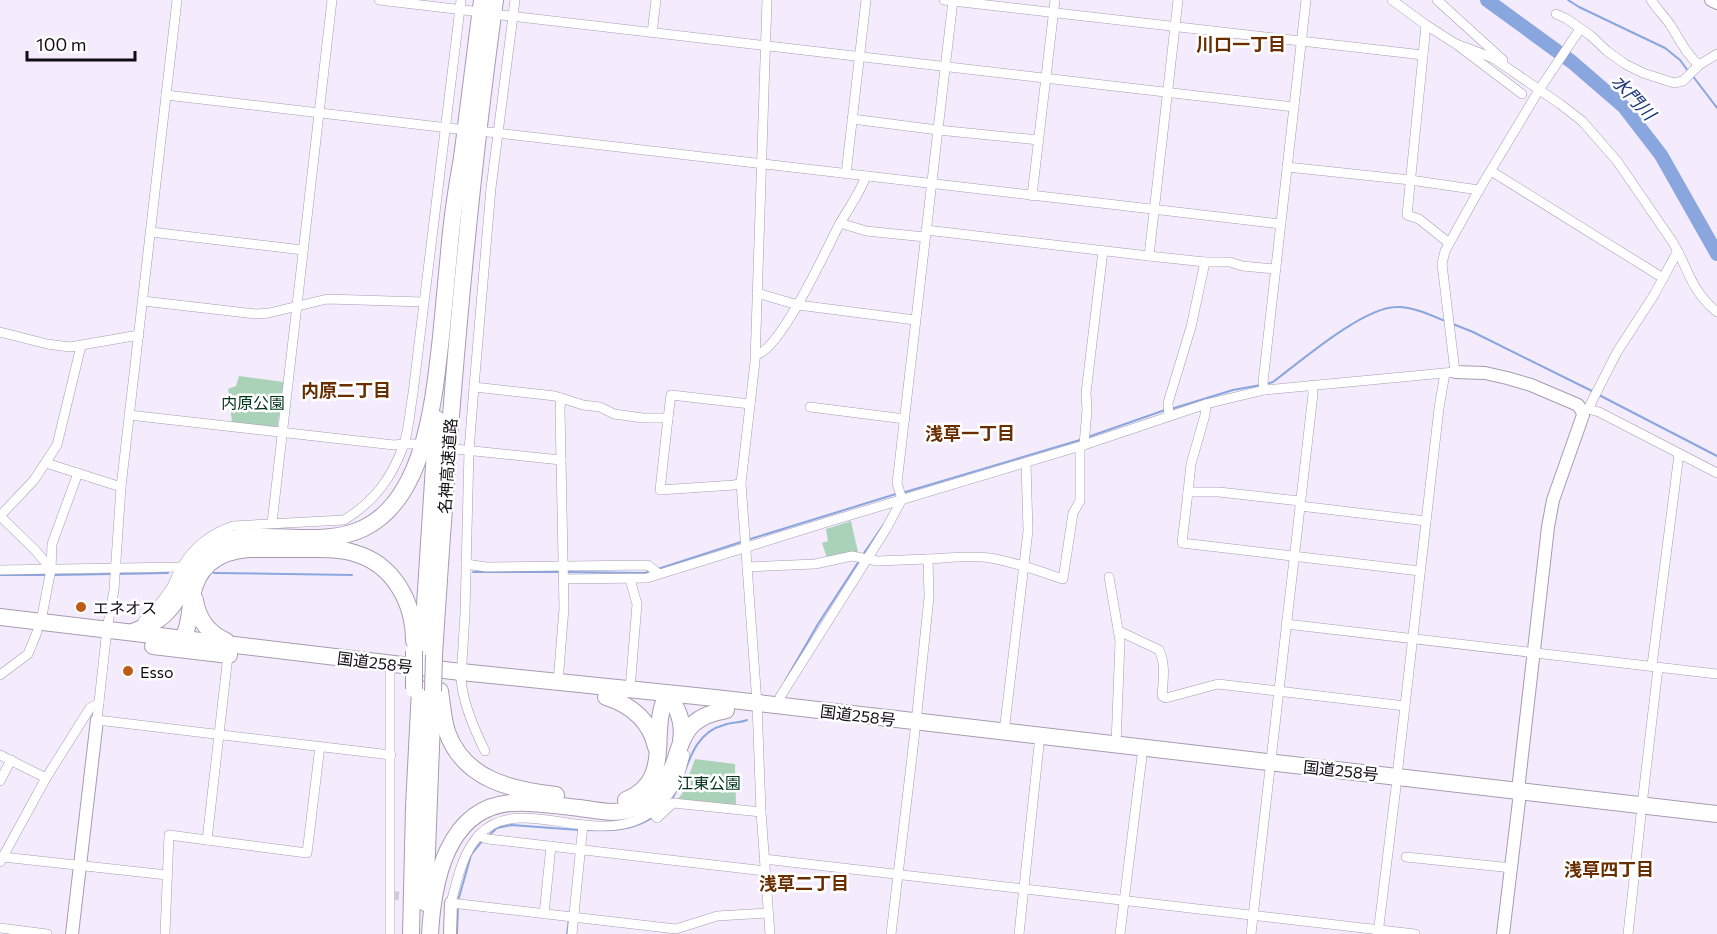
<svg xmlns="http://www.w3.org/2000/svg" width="1717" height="934" viewBox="0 0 1717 934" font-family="Commissioner,'Noto Sans JP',sans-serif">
  <rect width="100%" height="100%" fill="#f4ecfd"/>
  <!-- green -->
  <g fill="#aad2b8">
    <polygon points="239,376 284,382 277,429 232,422 228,389 236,386"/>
    <polygon points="851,521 858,552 827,558 822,543 828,541 826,529"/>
    <polygon points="695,759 735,764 736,806 677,800 682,794"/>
  </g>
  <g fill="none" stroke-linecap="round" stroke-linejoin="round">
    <!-- stream -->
    <g stroke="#8aa6df" stroke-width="2">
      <polyline points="1568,0 1579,7 1665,48 1680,60 1688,71"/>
      <polyline points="1692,75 1717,108"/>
      <polyline points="1453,324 1473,332 1594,392"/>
      <path d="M1266 384 1273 382C1301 361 1362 308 1396 307 1411 306 1431 315 1445 321"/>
      <polyline points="1599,395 1717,456"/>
      <polyline points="1171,409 1233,390 1261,385"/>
      <polyline points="1088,437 1165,410"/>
      <polyline points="902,493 1080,440"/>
      <polyline points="747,540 896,494"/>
      <polyline points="862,556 884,524"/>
      <polyline points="658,569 741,542"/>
      <polyline points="473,572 560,572"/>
      <polyline points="566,572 645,573 650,571"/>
      <polyline points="214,573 352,575"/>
      <polyline points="117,574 168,573"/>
      <polyline points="0,575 48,575"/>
      <polyline points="54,575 111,574"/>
      <polyline points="785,681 818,624 859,561"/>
      <path d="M684 774C691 753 700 731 724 725 731 722 740 723 747 720"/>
      <polyline points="671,801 681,782"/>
      <path d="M587 830C611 831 628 831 650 819"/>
      <polyline points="487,837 497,828 511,825 579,830"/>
      <polyline points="458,901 471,855 483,840"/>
      <polyline points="457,934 458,906"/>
      <polyline points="567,934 569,919"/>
    </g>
    <!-- river -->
    <polyline stroke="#8aa6df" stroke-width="14" points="1487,0 1572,62 1624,107 1661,155 1717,254"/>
    <!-- street-tunnel -->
    <polyline stroke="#d2cbda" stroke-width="9" stroke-dasharray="9 4.5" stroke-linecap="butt" points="390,895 414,898"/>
    <defs>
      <g id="street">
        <polyline points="177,0 121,487 114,590 107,629 97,720 391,755"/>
        <polyline points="379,0 472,11"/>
        <polyline points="767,0 755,362 741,483 757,703 761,812 770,934"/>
        <polyline points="944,0 1423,55"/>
        <polyline points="1392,0 1426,25 1456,44 1522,94"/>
        <polyline points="1437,0 1503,60"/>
        <path d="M1651 0C1657 9 1665 17 1671 26 1680 40 1686 54 1699 65"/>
        <polyline points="1556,14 1567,19 1590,35 1607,51 1625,64 1643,73 1674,83 1683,81 1699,65 1717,54"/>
        <polyline points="501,15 1294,107"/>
        <polyline points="1426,25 1407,215 1419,219 1449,243"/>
        <polyline points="652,33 656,0"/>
        <path d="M1456 44 1493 58 1560 104 1582 121 1617 161 1672 241C1689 269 1690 290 1717 312"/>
        <polyline points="166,95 457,129"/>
        <polyline points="852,119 938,130 1039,140"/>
        <polyline points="488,132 1281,224"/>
        <polyline points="1287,167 1410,180 1479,190"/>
        <polyline points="1491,171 1663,278"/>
        <polyline points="846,174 866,0"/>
        <polyline points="1032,196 1055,0"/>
        <polyline points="840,223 866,231 925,237"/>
        <polyline points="926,230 1149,256 1205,262 1230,262 1242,266 1276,269"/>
        <polyline points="151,232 303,250"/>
        <polyline points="1149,256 1178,0"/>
        <polyline points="757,293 798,305 915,320"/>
        <polyline points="143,301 256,314 269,313 327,299 423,302"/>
        <polyline points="0,332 47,344 70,347 139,335"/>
        <path d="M756 355C781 349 826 250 839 225 848 209 860 193 866 176"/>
        <polyline points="474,387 555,396 583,405 600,407 614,414 643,418 668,418 671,395 750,404"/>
        <polyline points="1264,390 1263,382 1306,0"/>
        <polyline points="1206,404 1205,415 1191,464 1188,492 1219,492 1300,501"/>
        <polyline points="810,407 905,419"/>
        <polyline points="1588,409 1617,352 1654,295 1676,254 1679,253"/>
        <polyline points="1585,410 1588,409 1599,412 1717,473"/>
        <polyline points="129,415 394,445 404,444 415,444"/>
        <polyline points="1169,416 1168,403 1191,327 1205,262"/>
        <polyline points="668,418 660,490 734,485 741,483"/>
        <polyline points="1084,445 1087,410 1086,393 1103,251"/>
        <polyline points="455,449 561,460"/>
        <polyline points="46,463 121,487"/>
        <polyline points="1188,492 1182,543 1420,571"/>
        <polyline points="1300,506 1426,521"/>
        <polyline points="0,516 34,480 57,445 81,346"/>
        <polyline points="0,516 35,550 51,569"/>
        <polyline points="272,523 332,0"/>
        <path d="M928 559C949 558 970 555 990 558 1015 562 1039 571 1063 579L1073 513 1080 501V447"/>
        <polyline points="466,564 486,567 648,565 659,574"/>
        <polyline points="747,567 815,564 852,556 877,561 928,559 929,597 916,722"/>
        <polyline points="0,570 181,567"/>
        <polyline points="1109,577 1120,641 1116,744"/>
        <polyline points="563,579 647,578 834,520 1084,445 1206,404 1264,390 1455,372 1442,264 1445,251 1479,190 1539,90 1580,29"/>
        <polyline points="630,579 637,604 630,689"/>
        <polyline points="41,621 51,569 52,544 78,473"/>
        <path d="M143 621C154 612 163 600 171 588 175 582 177 573 182 567 193 547 212 533 233 526L344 520C374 502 392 478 404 444 409 429 410 410 413 393L461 0"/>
        <polyline points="1286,624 1717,674"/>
        <path d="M1119 631 1159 650C1166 663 1163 682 1162 696L1166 698 1218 684 1405 706"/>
        <polyline points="228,655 207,840 307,853 320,746"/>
        <polyline points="390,663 390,934"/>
        <polyline points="1652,665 1679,454"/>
        <polyline points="0,675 28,654 37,632"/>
        <polyline points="558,682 564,608 560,409 561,398"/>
        <polyline points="779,706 780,697 886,529 901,501 901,496 897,483 953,0"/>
        <polyline points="1004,732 1028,531 1026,463"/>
        <path d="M485 751C474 729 463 704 461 679L465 613 469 450 474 387 491 188 515 0"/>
        <polyline points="0,755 46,778"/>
        <path d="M685 755C682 764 681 773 677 781 625 876 527 783 479 835 462 854 457 880 451 903L676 929 717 916 768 913"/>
        <polyline points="1397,776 1439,408 1445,373"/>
        <polyline points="0,781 11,760"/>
        <polyline points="1642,805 1658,668"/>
        <polyline points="652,811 657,818 673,803 761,812"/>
        <polyline points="478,836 488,839 765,871"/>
        <polyline points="3,857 167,875"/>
        <polyline points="1406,857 1512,868"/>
        <polyline points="764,859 1415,934"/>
        <polyline points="0,862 46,778 90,708 99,703"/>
        <polyline points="544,914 551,846"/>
        <polyline points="0,928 47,934"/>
        <polyline points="165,934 169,835 207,840"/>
        <polyline points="572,934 583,825"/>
        <polyline points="891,934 915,731"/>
        <polyline points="1019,934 1039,745"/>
        <polyline points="1120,934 1142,756"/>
        <polyline points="1251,934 1313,394 1312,385"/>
        <polyline points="1378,934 1396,787"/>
        <polyline points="1628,934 1641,815"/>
      </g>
      <g id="secondary">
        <polyline points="1711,0 1717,3"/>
        <polyline points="1455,372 1485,373 1507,378 1531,385 1578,405 1582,411 1583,415 1553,500 1548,527 1518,790 1519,801 1503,934"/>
        <polyline points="72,934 97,720"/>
        <polyline points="450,934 451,903"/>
      </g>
      <g id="highway">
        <polyline points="462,158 482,0"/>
        <path d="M195 600C198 620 208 633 226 641"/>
        <polyline points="0,617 461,672 715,698 1717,814"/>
        <path d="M133 632C144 627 156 623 165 614 189 591 188 558 224 542 237 536 251 537 265 537 297 537 334 543 364 528 426 498 434 397 441 337 444 306 447 274 450 242 453 210 458 179 464 147"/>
        <polyline points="153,646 229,655"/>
        <path d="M177 646C190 631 189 615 192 597 197 565 219 551 249 549 269 549 289 549 309 549 324 549 340 548 354 553 394 564 414 603 414 641"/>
        <polyline points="422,652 437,419"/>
        <path d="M434 655C448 436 465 217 495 0"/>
        <path d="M440 691C442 704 443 719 447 732 464 780 512 790 556 795"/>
        <path d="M668 694C678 709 684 722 681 741"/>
        <path d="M606 697C631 705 650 720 656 747"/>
        <path d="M626 800C676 780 647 728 668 694"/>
        <polyline points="425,903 433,695"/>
        <polyline points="411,934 414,807 420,689"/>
        <path d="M430 934C433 882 447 808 511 803 534 801 557 806 580 808 599 811 620 816 638 806 656 797 668 779 675 761 679 748 683 734 693 724 702 716 714 712 726 710"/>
      </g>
    </defs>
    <!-- street casing -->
    <use href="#street" stroke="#a69cb0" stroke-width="10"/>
    <!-- secondary casing -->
    <use href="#secondary" stroke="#a69cb0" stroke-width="14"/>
    <!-- highway casing -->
    <use href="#highway" stroke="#a69cb0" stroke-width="18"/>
    <!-- street -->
    <use href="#street" stroke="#fff" stroke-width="9"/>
    <!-- secondary -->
    <use href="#secondary" stroke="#fff" stroke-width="12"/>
    <!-- highway -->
    <use href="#highway" stroke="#fff" stroke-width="16"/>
    <defs>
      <g id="highway-bridge">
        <polyline points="414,689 414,651"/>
        <polyline points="433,691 434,655"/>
      </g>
    </defs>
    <!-- highway-bridge casing -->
    <use href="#highway-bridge" stroke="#a69cb0" stroke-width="18" stroke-linecap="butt"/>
    <!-- highway-bridge -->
    <use href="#highway-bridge" stroke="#fff" stroke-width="16"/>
  </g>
  <!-- markers -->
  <g fill="#bc5c16" stroke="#fff" stroke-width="2">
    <circle cx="81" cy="607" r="6"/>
    <circle cx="128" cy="671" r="6"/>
  </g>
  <g text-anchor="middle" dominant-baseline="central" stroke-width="5" stroke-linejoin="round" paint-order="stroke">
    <!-- park labels -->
    <g font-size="16" fill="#00331a" stroke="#fff">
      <text x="253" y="402">内原公園</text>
      <text x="709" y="782">江東公園</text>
    </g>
    <!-- street labels -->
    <g font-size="16" fill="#110d14" stroke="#fff">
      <text transform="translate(447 466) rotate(-86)">名神高速道路</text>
      <text transform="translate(375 662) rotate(7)">国道258号</text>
      <text transform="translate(858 715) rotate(7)">国道258号</text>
      <text transform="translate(1341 770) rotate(6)">国道258号</text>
    </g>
    <!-- poi labels -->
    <g font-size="16" fill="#110d14" stroke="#fff" text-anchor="start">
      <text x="93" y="607">エネオス</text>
      <text x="140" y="671">Esso</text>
    </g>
    <!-- neighbourhood labels -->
    <g font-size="18" font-weight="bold" fill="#692e00" stroke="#fff">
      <text x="1241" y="44">川口一丁目</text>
      <text x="346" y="390">内原二丁目</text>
      <text x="970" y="433">浅草一丁目</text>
      <text x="1609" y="869">浅草四丁目</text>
      <text x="804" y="883">浅草二丁目</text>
    </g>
    <!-- water labels -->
    <g font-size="18" font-style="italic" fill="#183476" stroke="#fff">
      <text transform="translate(1634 97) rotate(47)">水門川</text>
    </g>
  </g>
  <!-- scale -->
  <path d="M27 51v9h108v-9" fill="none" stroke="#110d14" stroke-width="3"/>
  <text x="36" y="51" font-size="18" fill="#110d14" stroke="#ffffff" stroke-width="4.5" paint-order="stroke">100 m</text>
</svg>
